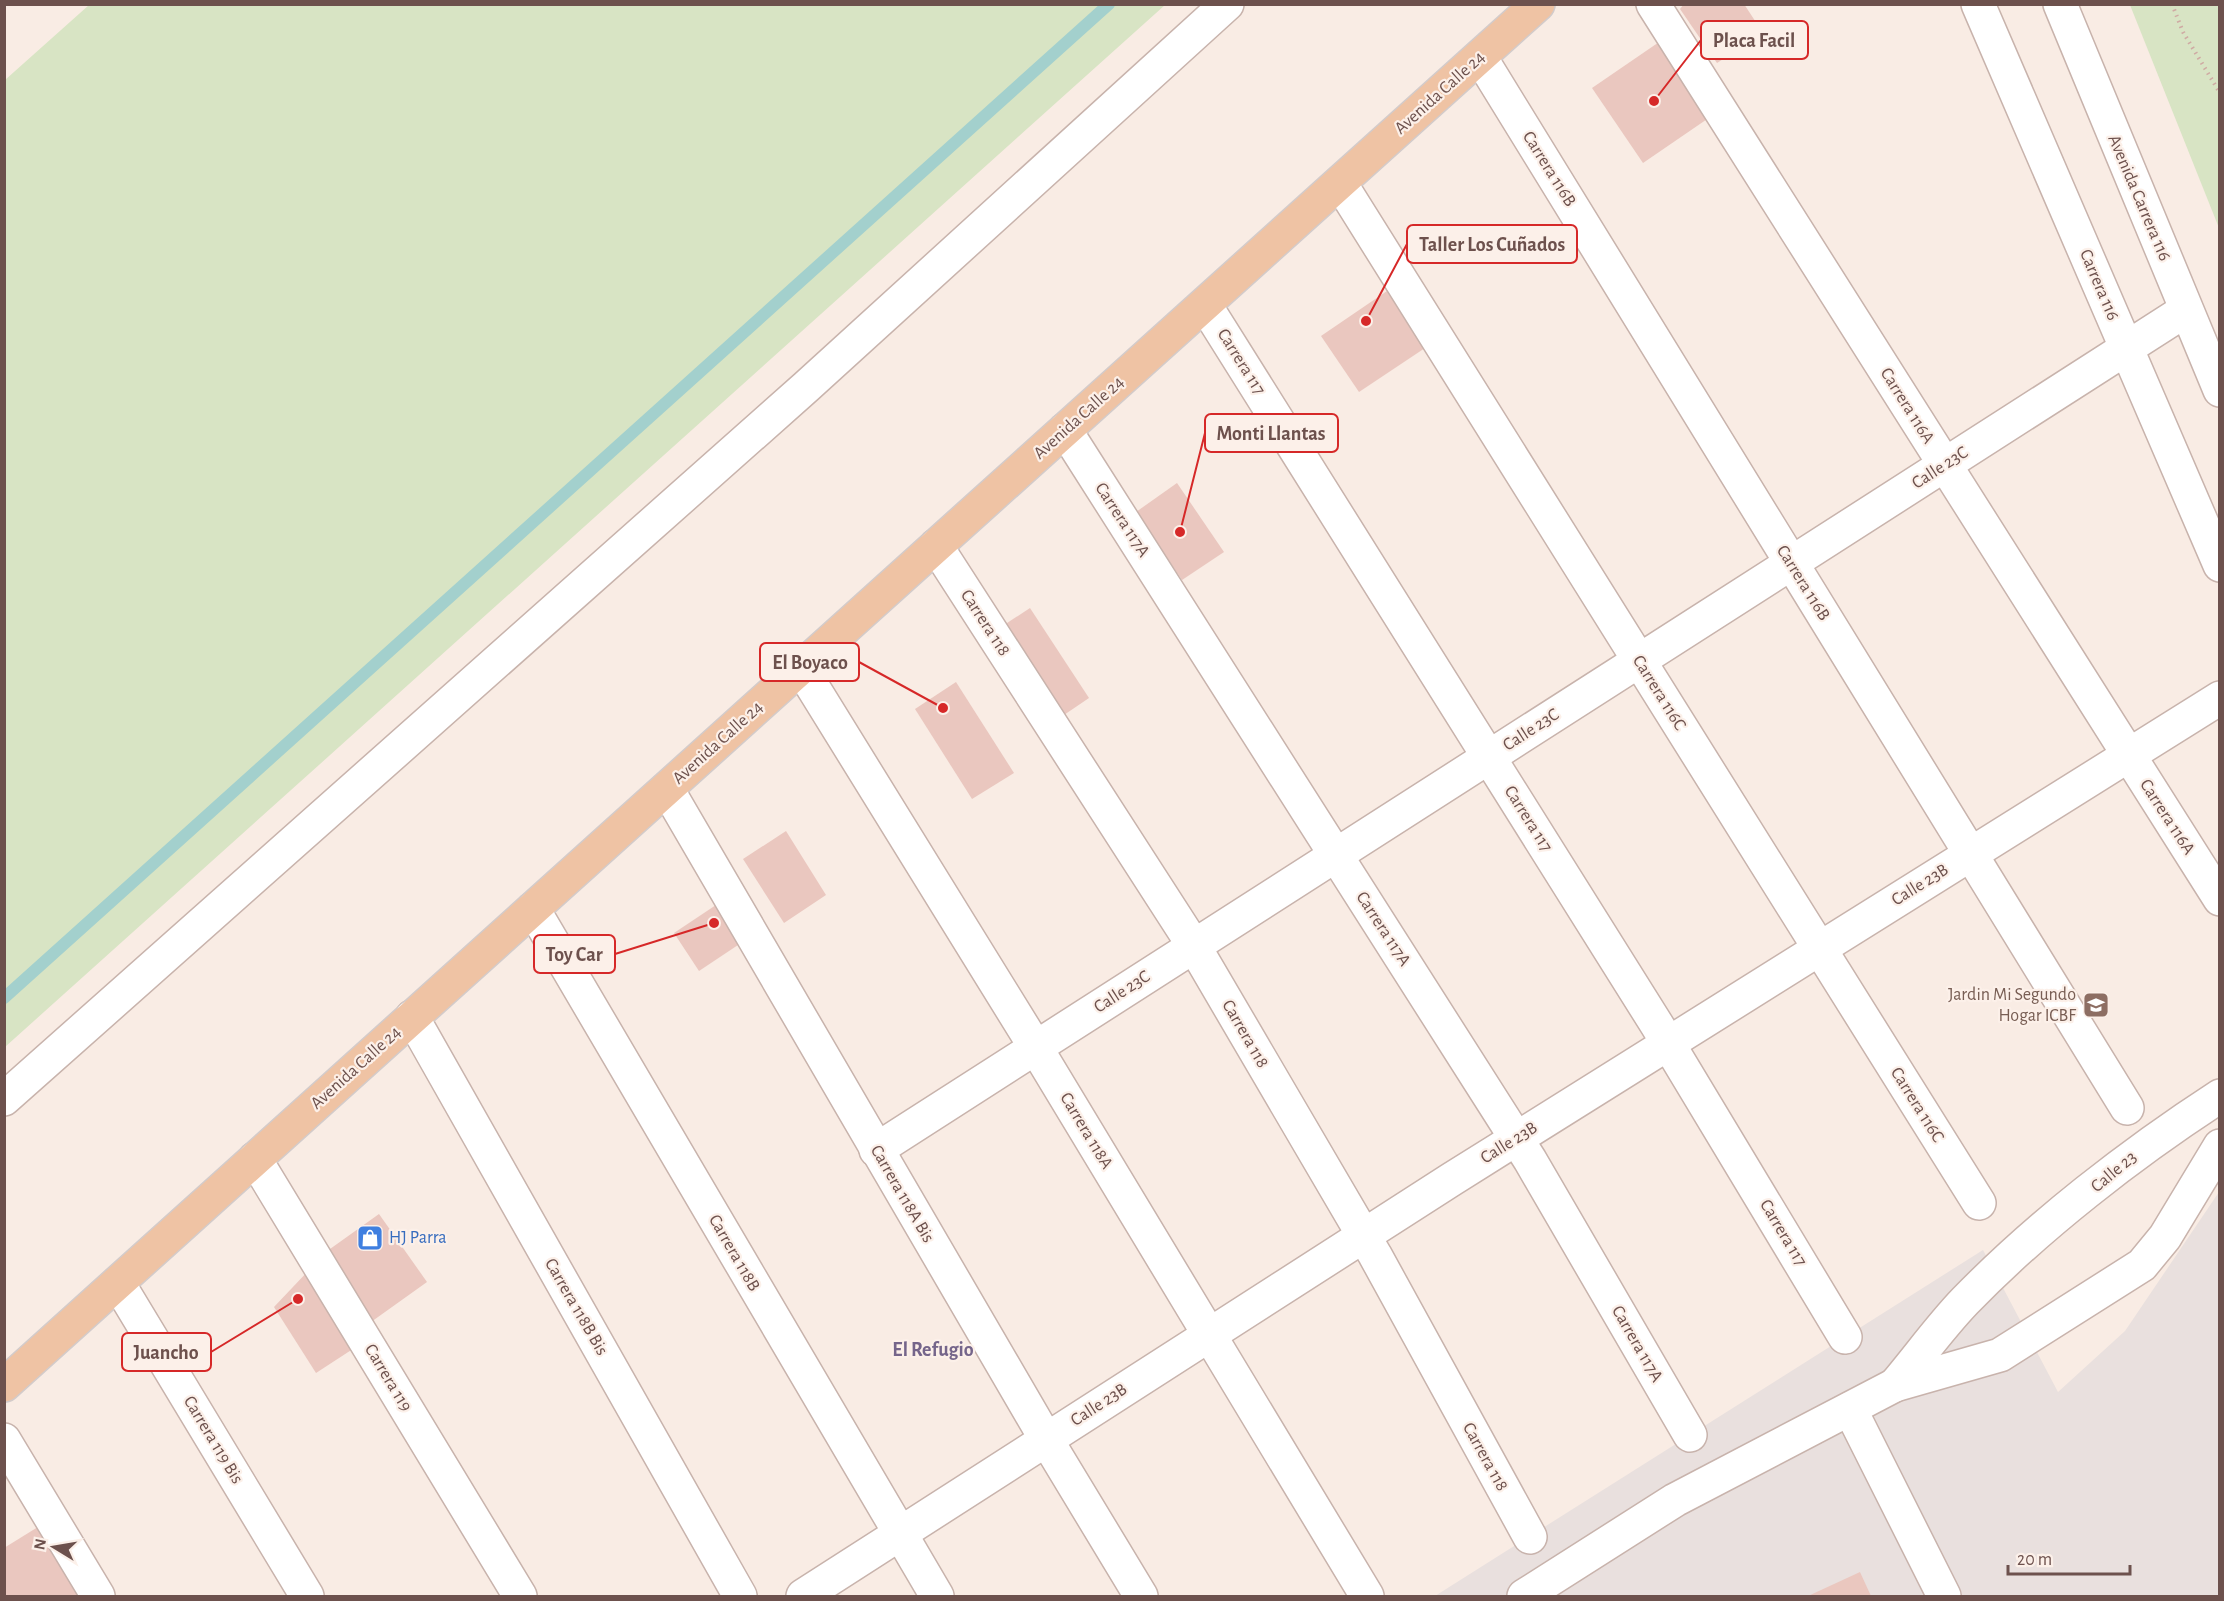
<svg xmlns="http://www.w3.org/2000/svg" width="2224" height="1601" viewBox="0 0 2224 1601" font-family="'Alegreya Sans',sans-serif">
  <rect width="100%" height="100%" fill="#f9ece4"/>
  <!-- industrial -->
  <polygon fill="#e9e0de" points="2219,1192 2219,1596 1435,1596 1983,1250 2058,1392 2125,1331"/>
  <!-- green -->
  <g fill="#d8e4c4">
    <polygon points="89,5 89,4 1165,5 5,1047 5,80"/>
    <polygon points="2130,5 2219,5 2219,228"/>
  </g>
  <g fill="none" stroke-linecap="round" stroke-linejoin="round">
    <!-- stream -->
    <polyline stroke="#a3d0cd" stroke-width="12" points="4,998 1109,4"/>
  </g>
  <!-- building -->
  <g fill="#eac7bf">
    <polygon points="1684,4 1744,4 1763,33 1717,63 1680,9"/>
    <polygon points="1665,38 1716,113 1643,163 1592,88"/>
    <polygon points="1387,291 1425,348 1359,392 1321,336"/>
    <polygon points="1177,483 1224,552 1182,580 1136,512"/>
    <polygon points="1030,608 1089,698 1061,717 1001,627"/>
    <polygon points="956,682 1014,773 972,799 915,709"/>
    <polygon points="786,831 826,895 784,923 743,859"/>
    <polygon points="722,901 747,939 699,971 674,933"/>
    <polygon points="379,1214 427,1282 371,1322 323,1254"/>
    <polygon points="310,1269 359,1345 316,1373 274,1307"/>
    <polygon points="46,1522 92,1596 4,1596 4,1548"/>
    <polygon points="1860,1572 1871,1596 1808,1596"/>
  </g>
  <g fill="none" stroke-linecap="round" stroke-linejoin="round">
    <defs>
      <g id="minor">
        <polyline points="1653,4 2220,899"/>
        <polyline points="1978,4 2220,565"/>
        <polyline points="2060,4 2220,390"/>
        <polyline points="1480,57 2127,1108"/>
        <polyline points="1340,183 1979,1203"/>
        <polyline points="1205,305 1657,1025 1845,1337"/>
        <polyline points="1065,430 1530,1160 1690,1435"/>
        <polyline points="936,546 1194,946 1375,1255 1530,1537"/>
        <polyline points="801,668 1036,1048 1367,1596"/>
        <polyline points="667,789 1046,1439 1141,1596"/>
        <polyline points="533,909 937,1596"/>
        <polyline points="412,1017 740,1596"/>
        <polyline points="4,1099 806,387 1227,4"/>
        <polyline points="876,1150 2186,310"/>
        <polyline points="255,1159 520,1596"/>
        <polyline points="118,1283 307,1596"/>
        <path d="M1895 1385C1918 1358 1940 1327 1965 1301 2038 1226 2132 1153 2220 1096"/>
        <polyline points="1850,1409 1944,1596"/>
        <polyline points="4,1440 98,1596"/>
        <polyline points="803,1596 1452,1179 2220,698"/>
        <polyline points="1524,1596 1675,1500 1895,1385 2000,1355 2142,1265 2165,1237 2220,1146"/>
      </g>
      <polyline id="major" points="4,1385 1538,4"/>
    </defs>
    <!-- minor casing -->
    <use href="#minor" stroke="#c8b3ac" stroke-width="36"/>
    <!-- major casing -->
    <use href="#major" stroke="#d3cbca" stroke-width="36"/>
    <!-- path -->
    <polyline stroke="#cfaaa3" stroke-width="4" stroke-dasharray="1.5 4.5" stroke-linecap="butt" points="2172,4 2183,32 2220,93"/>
    <!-- minor -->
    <use href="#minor" stroke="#fff" stroke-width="33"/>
    <!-- major -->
    <use href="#major" stroke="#efc3a4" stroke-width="33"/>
  </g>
  <!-- icons -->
  <defs>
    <symbol id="school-square" viewBox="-11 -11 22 22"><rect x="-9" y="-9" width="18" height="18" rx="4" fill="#8d6e63" stroke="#fcf0e9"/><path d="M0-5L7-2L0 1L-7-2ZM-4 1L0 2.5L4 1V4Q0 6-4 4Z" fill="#fff"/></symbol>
    <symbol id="shop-square" viewBox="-11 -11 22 22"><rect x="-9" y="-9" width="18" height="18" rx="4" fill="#3f7fe0" stroke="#fcf0e9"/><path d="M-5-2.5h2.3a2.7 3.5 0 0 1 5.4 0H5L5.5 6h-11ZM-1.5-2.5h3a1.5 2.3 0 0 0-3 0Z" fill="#fff"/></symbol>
  </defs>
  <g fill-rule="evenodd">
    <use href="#school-square" x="2081" y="990" width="30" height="30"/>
    <use href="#shop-square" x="355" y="1223" width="30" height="30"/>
  </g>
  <g text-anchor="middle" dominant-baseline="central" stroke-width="4.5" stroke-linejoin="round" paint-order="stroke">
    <!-- street labels -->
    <g font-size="18" fill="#6d514d" stroke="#fcf0e9">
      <text transform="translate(1440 93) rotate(-42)">Avenida Calle 24</text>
      <text transform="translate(1549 169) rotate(58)">Carrera 116B</text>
      <text transform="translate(2139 198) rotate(67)">Avenida Carrera 116</text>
      <text transform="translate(2099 285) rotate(67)">Carrera 116</text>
      <text transform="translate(1241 362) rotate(58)">Carrera 117</text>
      <text transform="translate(1907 406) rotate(58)">Carrera 116A</text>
      <text transform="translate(1079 418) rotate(-42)">Avenida Calle 24</text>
      <text transform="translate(1940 468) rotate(-33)">Calle 23C</text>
      <text transform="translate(1122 520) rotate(57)">Carrera 117A</text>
      <text transform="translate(1803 583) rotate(58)">Carrera 116B</text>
      <text transform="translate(985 623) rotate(57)">Carrera 118</text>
      <text transform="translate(1659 693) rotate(58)">Carrera 116C</text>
      <text transform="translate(1531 730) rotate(-33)">Calle 23C</text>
      <text transform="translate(718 743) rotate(-42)">Avenida Calle 24</text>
      <text transform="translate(2167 817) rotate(57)">Carrera 116A</text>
      <text transform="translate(1528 819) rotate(58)">Carrera 117</text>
      <text transform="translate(1920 885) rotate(-32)">Calle 23B</text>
      <text transform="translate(1383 929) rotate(57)">Carrera 117A</text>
      <text transform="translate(1122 992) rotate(-33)">Calle 23C</text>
      <text transform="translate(1245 1034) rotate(60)">Carrera 118</text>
      <text transform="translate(356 1068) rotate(-42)">Avenida Calle 24</text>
      <text transform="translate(1917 1105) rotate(58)">Carrera 116C</text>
      <text transform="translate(1086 1131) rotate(59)">Carrera 118A</text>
      <text transform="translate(1509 1143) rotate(-32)">Calle 23B</text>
      <text transform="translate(2114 1172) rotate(-40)">Calle 23</text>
      <text transform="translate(902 1194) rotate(60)">Carrera 118A Bis</text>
      <text transform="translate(1783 1233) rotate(59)">Carrera 117</text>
      <text transform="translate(734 1253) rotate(60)">Carrera 118B</text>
      <text transform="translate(576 1307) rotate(60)">Carrera 118B Bis</text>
      <text transform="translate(1637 1344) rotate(60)">Carrera 117A</text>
      <text transform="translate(388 1378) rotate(59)">Carrera 119</text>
      <text transform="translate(1099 1405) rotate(-33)">Calle 23B</text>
      <text transform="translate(213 1440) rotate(59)">Carrera 119 Bis</text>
      <text transform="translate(1485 1457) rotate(61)">Carrera 118</text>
    </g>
    <!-- education labels -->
    <g font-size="18" fill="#785e54" stroke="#fcf0e9" text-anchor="end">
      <text x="2076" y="995">Jardin Mi Segundo<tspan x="2076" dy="21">Hogar ICBF</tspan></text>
    </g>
    <!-- shop labels -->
    <g font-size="18" fill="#366cbe" stroke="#fcf0e9" text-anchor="start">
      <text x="389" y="1238">HJ Parra</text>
    </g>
    <!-- neighbourhood labels -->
    <g font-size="20" font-weight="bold" fill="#75658a" stroke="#fcf0e9">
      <text x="933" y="1350">El Refugio</text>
    </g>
  </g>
  <!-- callouts -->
  <path fill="none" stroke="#d62828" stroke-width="2" d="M1654 101L1701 40M1366 321L1407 244M1180 532L1205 433M943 708L859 662M714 923L615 954M298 1299L211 1352"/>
  <g fill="#d62828" stroke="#fcf0e9" stroke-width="2">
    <circle cx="1654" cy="101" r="6"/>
    <circle cx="1366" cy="321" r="6"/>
    <circle cx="1180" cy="532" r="6"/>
    <circle cx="943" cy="708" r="6"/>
    <circle cx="714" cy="923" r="6"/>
    <circle cx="298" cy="1299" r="6"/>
  </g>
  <g fill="#fcf0e9" stroke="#d62828" stroke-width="2">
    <rect x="1701" y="21" width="107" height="38" rx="6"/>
    <rect x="1407" y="225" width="170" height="38" rx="6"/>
    <rect x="1205" y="414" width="133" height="38" rx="6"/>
    <rect x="760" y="643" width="99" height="38" rx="6"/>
    <rect x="534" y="935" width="81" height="38" rx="6"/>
    <rect x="122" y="1333" width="89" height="38" rx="6"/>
  </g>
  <g font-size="20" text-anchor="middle" font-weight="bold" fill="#6d514d">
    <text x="1754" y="47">Placa Facil</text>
    <text x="1492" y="251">Taller Los Cuñados</text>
    <text x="1271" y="440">Monti Llantas</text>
    <text x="810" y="669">El Boyaco</text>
    <text x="574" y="961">Toy Car</text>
    <text x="166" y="1359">Juancho</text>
  </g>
  <!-- border -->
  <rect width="2224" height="1601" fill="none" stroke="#6d514d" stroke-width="12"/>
  <!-- north arrow -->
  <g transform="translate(54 1547) rotate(281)" stroke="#fcf0e9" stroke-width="4.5" paint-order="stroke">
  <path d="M0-4.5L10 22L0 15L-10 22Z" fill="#6d514d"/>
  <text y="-9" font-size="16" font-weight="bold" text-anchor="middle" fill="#6d514d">N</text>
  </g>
  <!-- scale -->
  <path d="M2008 1565v9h122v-9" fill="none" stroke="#6d514d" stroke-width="3"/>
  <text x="2017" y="1565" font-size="18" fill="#6d514d" stroke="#fcf0e9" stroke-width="4.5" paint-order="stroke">20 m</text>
</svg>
